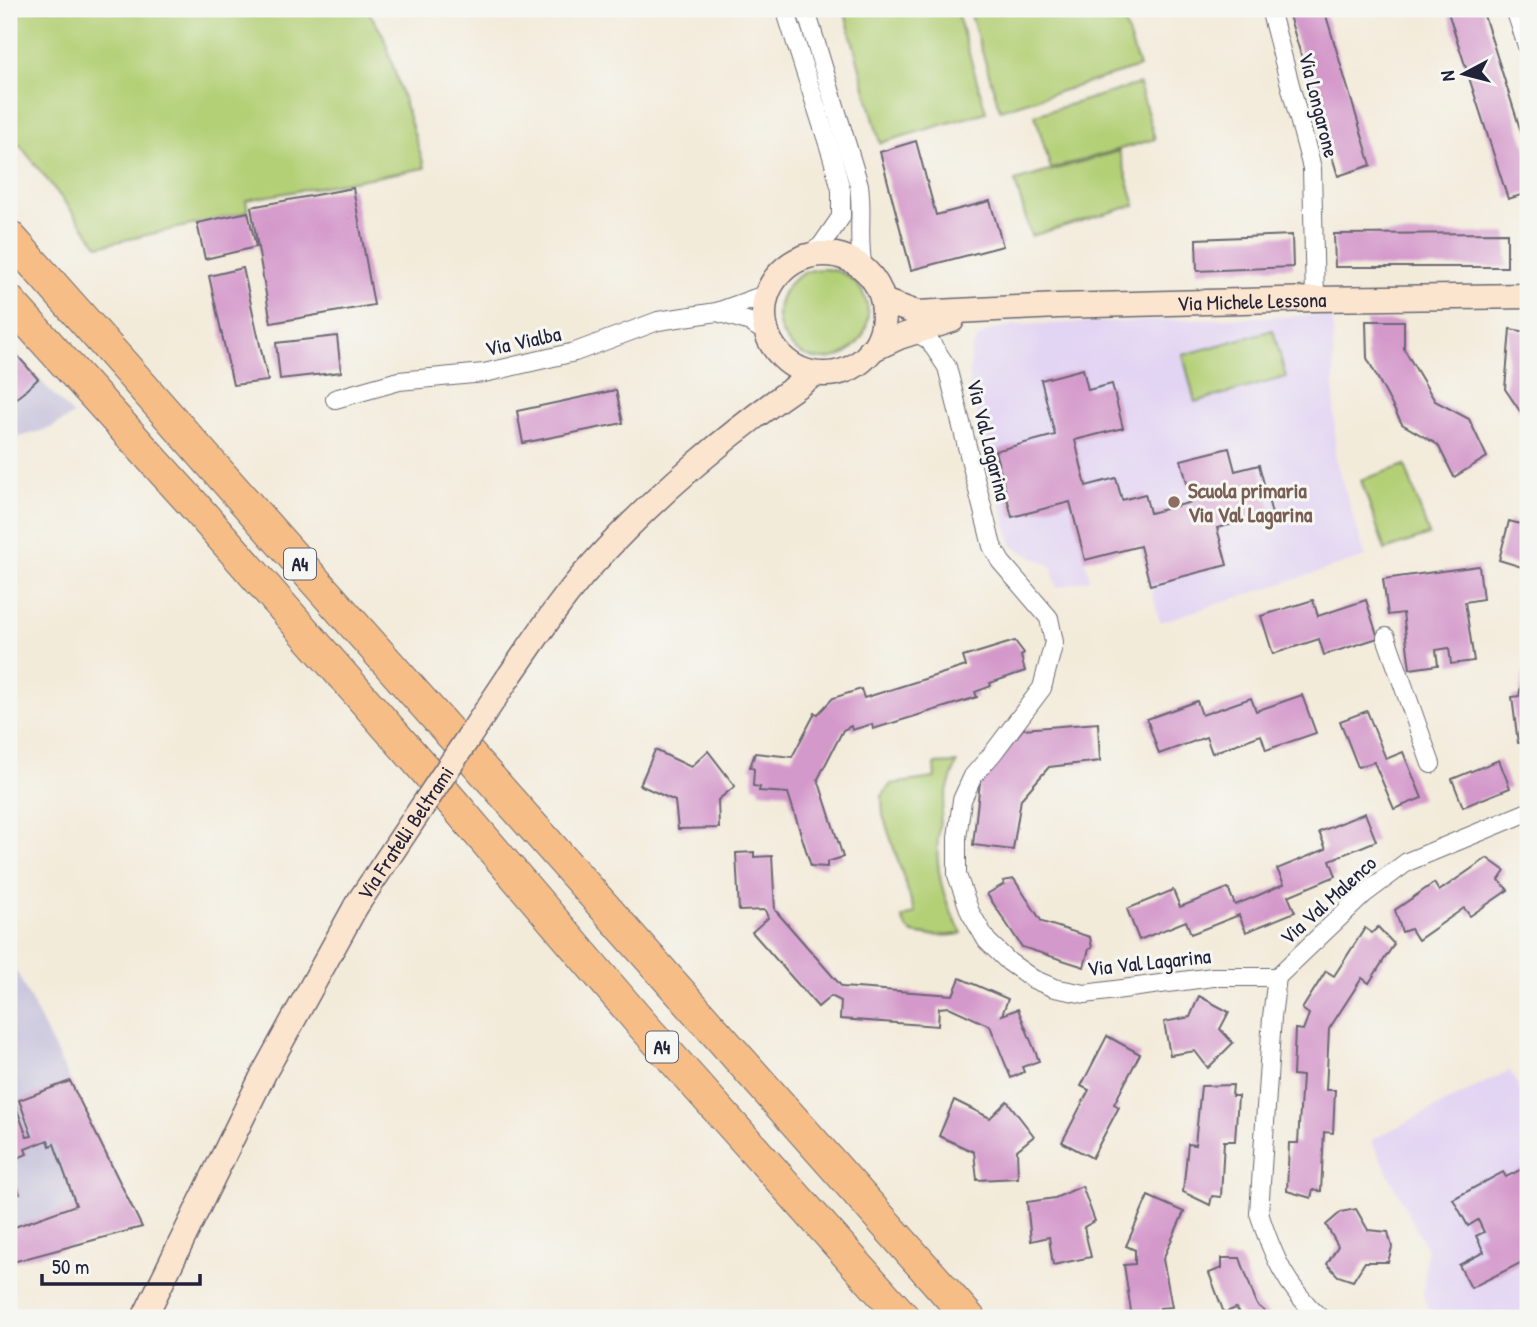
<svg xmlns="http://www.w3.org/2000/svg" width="1537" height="1327" viewBox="0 0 1537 1327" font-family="'Patrick Hand',sans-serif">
  <rect width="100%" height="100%" fill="#f6f6f2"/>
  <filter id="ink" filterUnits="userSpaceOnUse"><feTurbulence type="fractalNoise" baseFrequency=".0143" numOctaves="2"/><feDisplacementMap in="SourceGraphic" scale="14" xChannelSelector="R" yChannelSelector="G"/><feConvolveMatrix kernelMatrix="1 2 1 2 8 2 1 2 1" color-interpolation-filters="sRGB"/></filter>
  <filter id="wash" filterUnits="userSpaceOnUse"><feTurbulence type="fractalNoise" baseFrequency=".00686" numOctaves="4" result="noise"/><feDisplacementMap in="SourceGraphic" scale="28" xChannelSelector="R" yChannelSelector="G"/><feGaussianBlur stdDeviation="1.57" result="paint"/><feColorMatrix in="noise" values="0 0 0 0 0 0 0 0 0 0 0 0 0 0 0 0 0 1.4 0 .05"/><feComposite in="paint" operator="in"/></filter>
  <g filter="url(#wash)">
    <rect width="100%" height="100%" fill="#f3ebda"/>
    <!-- built -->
    <g fill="#e2d4f3">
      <polygon points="1333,315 1335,458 1366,557 1160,622 1140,546 1085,560 1090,579 1057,588 1051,566 1012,546 969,384 971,351 978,338 988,331 1014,325"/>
      <polygon points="1510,1070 1528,1107 1528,1318 1430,1318 1423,1295 1427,1250 1371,1140"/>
    </g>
    <!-- industrial -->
    <g fill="#c5c0da">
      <polygon points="9,347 73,415 51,428 9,440"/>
      <polygon points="9,956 142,1227 9,1263"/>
    </g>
    <!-- green -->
    <g fill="#b4d077" stroke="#6b7959" stroke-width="2">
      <polygon points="9,9 367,9 383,35 425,168 246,200 248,212 99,246 9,131"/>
      <polygon points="844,9 956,9 986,112 880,143"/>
      <polygon points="969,9 1120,9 1139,67 1000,110"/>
      <polygon points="1139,84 1155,139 1051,169 1035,115"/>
      <polygon points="1119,151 1135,205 1031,236 1015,181"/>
      <circle cx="823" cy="314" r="45"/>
      <polygon points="1273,330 1286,377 1195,402 1183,355"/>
      <polygon points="1405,465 1429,535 1385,550 1361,480"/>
      <path d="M957 763C933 823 927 875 962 933 953 937 920 936 911 932 906 929 904 924 902 918L915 913 883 815 882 796 891 784 935 778 934 764Z"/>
    </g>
    <g id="blocks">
      <!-- building -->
      <g fill="#d499cb">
        <polygon points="1287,9 1324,9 1371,165 1338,176"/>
        <polygon points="1447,9 1482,9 1528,154 1528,193 1508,199"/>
        <polygon points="916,141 936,215 990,201 1003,246 911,270 880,152"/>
        <polygon points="353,188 374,305 271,323 251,207"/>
        <polygon points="248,212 256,247 205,259 197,223"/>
        <polygon points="1507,233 1507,267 1335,267 1334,234"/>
        <polygon points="1292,235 1293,267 1197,271 1196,239"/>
        <polygon points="243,268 268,381 233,385 209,276"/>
        <polygon points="1366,321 1404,321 1404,349 1435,401 1469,419 1487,457 1454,477 1438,445 1402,424 1367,358"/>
        <polygon points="1510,329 1528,332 1528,423 1505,389"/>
        <polygon points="337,336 341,372 280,379 276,343"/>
        <polygon points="9,346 38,379 17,398 9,389"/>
        <polygon points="1083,369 1088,390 1112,384 1123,428 1075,440 1086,486 1116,478 1122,500 1145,494 1150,513 1192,502 1181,460 1229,448 1235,471 1259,465 1272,514 1217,528 1227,565 1150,585 1140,546 1085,560 1070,502 1012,517 995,451 1055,435 1041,380"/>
        <polygon points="616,390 623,423 523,443 517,411"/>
        <polygon points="1509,521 1528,526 1528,569 1499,560"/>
        <polygon points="1479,566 1483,599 1465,602 1474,661 1451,664 1449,648 1436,650 1438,665 1410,669 1403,613 1388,615 1383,579"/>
        <polygon points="1313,600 1318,616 1366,600 1378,638 1324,655 1319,639 1273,654 1261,616"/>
        <polygon points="1015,641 1024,653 1021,656 1025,671 990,683 991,686 975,692 977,697 873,729 872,724 852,730 851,726 843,730 818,779 843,857 827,862 827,867 811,866 788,793 759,791 760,787 753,786 754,769 750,767 755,753 792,757 815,713 818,714 833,698 861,689 864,698 966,666 963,657"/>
        <polygon points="1527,655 1528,742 1518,743 1512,697 1519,696"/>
        <polygon points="1302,695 1316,733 1266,750 1261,735 1212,753 1206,737 1159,754 1147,719 1197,701 1202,715 1251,698 1256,711"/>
        <polygon points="1367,711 1386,759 1403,752 1422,798 1394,809 1374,762 1358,767 1340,721"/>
        <polygon points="1098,723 1100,761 1049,767 1021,799 1013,850 973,845 980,782 1023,729"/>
        <polygon points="655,750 691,767 708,751 735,786 718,800 719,828 678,829 675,801 640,785"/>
        <polygon points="1499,760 1510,788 1463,807 1452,779"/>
        <polygon points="1365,813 1376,841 1330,860 1336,876 1288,896 1295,912 1246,932 1239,915 1191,934 1186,921 1139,940 1127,909 1173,890 1180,907 1228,888 1235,905 1259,895 1284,884 1277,869 1326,849 1319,832"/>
        <polygon points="754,852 754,857 772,856 775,910 842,987 953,995 960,978 1008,999 1002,1015 1018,1009 1039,1061 1022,1067 1024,1072 1011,1078 990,1026 949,1007 939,1008 938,1026 840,1019 841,1001 831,996 818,1007 752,932 768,918 765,910 739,911 736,853"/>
        <polygon points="1487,858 1505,871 1499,880 1508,890 1470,916 1464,908 1418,940 1411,929 1402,932 1395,910 1434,883 1439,891"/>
        <polygon points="1014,879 1042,922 1090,937 1092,948 1089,949 1084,967 1022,947 987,894 1004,884 1003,881"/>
        <polygon points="1378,927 1394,944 1369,983 1362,978 1329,1029 1326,1090 1335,1090 1333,1133 1324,1132 1321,1191 1313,1190 1311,1198 1287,1191 1289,1143 1298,1143 1302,1076 1293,1075 1295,1029 1303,1030 1309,1014 1302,1009 1326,971 1334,976 1365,928 1372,933"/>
        <polygon points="1199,996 1229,1012 1220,1029 1233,1043 1208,1068 1195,1051 1170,1055 1164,1022 1190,1017"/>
        <polygon points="1107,1036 1140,1054 1114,1104 1119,1107 1092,1158 1062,1142 1089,1090 1081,1086"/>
        <polygon points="70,1081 142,1227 9,1263 9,1229 76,1205 54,1144 50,1146 48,1140 25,1149 27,1154 18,1158 13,1143 9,1144 9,1087 27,1137 32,1136 19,1100"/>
        <polygon points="1233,1085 1232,1096 1238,1096 1235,1141 1224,1141 1221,1197 1212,1196 1210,1205 1183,1192 1188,1144 1195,1145 1201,1086"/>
        <polygon points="954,1100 990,1118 1007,1101 1034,1136 1017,1150 1018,1178 977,1180 974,1152 939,1136"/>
        <polygon points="1528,1166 1528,1275 1522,1262 1471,1288 1459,1265 1484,1252 1476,1236 1484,1232 1478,1220 1468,1226 1453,1199 1503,1172 1506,1177"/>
        <polygon points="12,1172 20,1194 9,1198 9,1173"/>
        <polygon points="1082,1186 1095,1221 1084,1227 1091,1257 1053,1265 1049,1237 1031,1241 1027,1202 1055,1198"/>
        <polygon points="1148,1196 1184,1212 1163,1259 1172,1307 1160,1308 1162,1318 1132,1318 1124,1265 1135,1264 1135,1250 1126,1246"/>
        <polygon points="1356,1209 1368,1230 1388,1232 1392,1247 1388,1262 1365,1262 1353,1281 1338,1276 1327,1264 1338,1246 1326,1225 1341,1212"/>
        <polygon points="1222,1258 1240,1258 1257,1305 1273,1318 1243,1318 1236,1308 1224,1313 1209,1273 1222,1268"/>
      </g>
    </g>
  </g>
  <g filter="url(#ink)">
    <use href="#blocks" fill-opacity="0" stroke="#6b6873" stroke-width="2"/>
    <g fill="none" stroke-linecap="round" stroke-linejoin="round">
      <defs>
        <g id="street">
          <polyline points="1270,9 1312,168 1315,299"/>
          <polyline points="1515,9 1528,49"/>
          <path d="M807 14 859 185C863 212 857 240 863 267"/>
          <polyline points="788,18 832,156 841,190 841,217 821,246 808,255"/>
          <polyline points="717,312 750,322 767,333"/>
          <polyline points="915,332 929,340 947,367 992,546 1001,562 1049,618 1054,642 1042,688 993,753 973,776 962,800 957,838 957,875 970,912 987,941 1009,962 1033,979 1054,988 1085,994 1213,977 1277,977"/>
          <polyline points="335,399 399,381 484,373 575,352 658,321 717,312 767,294"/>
          <polyline points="1386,637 1431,764"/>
          <path d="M1277 977 1272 1017 1259 1213C1273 1257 1286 1286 1320 1318"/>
          <polyline points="1277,977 1364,894 1407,862 1528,812"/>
        </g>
        <g id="secondary">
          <circle cx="824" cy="314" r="60"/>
          <path id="s1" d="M883 301 917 313 1058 306 1315 299 1528 296"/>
          <polyline points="871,350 899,337 952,320"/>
          <path d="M508 678C534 641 560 600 591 566 654 496 734 428 813 375"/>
          <polyline points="144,1318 264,1073 356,906"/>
        </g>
        <g id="highway">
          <polyline points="9,236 969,1318"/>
          <polyline points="9,301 192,503 426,771 639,1021 904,1318"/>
        </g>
      </defs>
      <!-- street casing -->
      <use href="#street" stroke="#6b6873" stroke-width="20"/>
      <!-- secondary casing -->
      <use href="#secondary" stroke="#6b6873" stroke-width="27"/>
      <!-- highway casing -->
      <use href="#highway" stroke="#6b6873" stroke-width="34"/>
      <!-- street -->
      <use href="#street" stroke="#fff" stroke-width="18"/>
      <!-- secondary -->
      <use href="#secondary" stroke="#fbe5cf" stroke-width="24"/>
      <!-- highway -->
      <use href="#highway" stroke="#f6be86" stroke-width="32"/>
      <defs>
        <g id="secondary-bridge">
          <path id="s2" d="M356 906 508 678"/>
        </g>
      </defs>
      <!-- secondary-bridge casing -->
      <use href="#secondary-bridge" stroke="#6b6873" stroke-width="27" stroke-linecap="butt"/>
      <!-- secondary-bridge -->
      <use href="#secondary-bridge" stroke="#fbe5cf" stroke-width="24"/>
    </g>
  </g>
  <!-- markers -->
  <circle fill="#8d6e63" stroke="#f6f6f2" stroke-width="2.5" cx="1174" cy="502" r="7"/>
  <g text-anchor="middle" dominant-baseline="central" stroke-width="6" stroke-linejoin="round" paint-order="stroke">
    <!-- shield labels -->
    <g fill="#f6f6f2" stroke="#626272" stroke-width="2">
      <rect x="284" y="548.5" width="32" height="31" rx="5"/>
      <rect x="646" y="1031.5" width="32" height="31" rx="5"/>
    </g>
    <g font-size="19" font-weight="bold" fill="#22223b">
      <text x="300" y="564">A4</text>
      <text x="662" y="1047">A4</text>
    </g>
    <!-- street labels -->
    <g font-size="21" fill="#22223b" stroke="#f6f6f2">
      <text transform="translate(1319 105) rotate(76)">Via Longarone</text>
      <text stroke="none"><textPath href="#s1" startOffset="371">Via Michele Lessona</textPath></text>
      <text transform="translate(523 341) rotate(-12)">Via Vialba</text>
      <text transform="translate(989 440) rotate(76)">Via Val Lagarina</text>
      <text stroke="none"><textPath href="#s2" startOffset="88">Via Fratelli Beltrami</textPath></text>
      <text transform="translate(1328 900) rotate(-42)">Via Val Malenco</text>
      <text transform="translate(1149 962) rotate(-6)">Via Val Lagarina</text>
    </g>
    <!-- education labels -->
    <g font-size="21" font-weight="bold" fill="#785e54" stroke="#f6f6f2" text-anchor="start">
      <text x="1188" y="490">Scuola primaria<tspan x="1188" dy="24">Via Val Lagarina</tspan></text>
    </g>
  </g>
  <!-- margin -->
  <rect width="1537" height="1327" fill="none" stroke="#f6f6f2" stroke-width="35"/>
  <!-- north arrow -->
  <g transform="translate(1464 74) rotate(263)" stroke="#f6f6f2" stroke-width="5" paint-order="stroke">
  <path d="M0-5L12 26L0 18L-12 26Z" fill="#22223b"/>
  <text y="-10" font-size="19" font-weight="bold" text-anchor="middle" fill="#22223b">N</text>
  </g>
  <!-- scale -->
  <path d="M42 1274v10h158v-10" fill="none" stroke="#22223b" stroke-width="3.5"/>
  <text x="52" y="1274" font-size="21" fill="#22223b" stroke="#f6f6f2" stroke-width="5" paint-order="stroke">50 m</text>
</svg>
